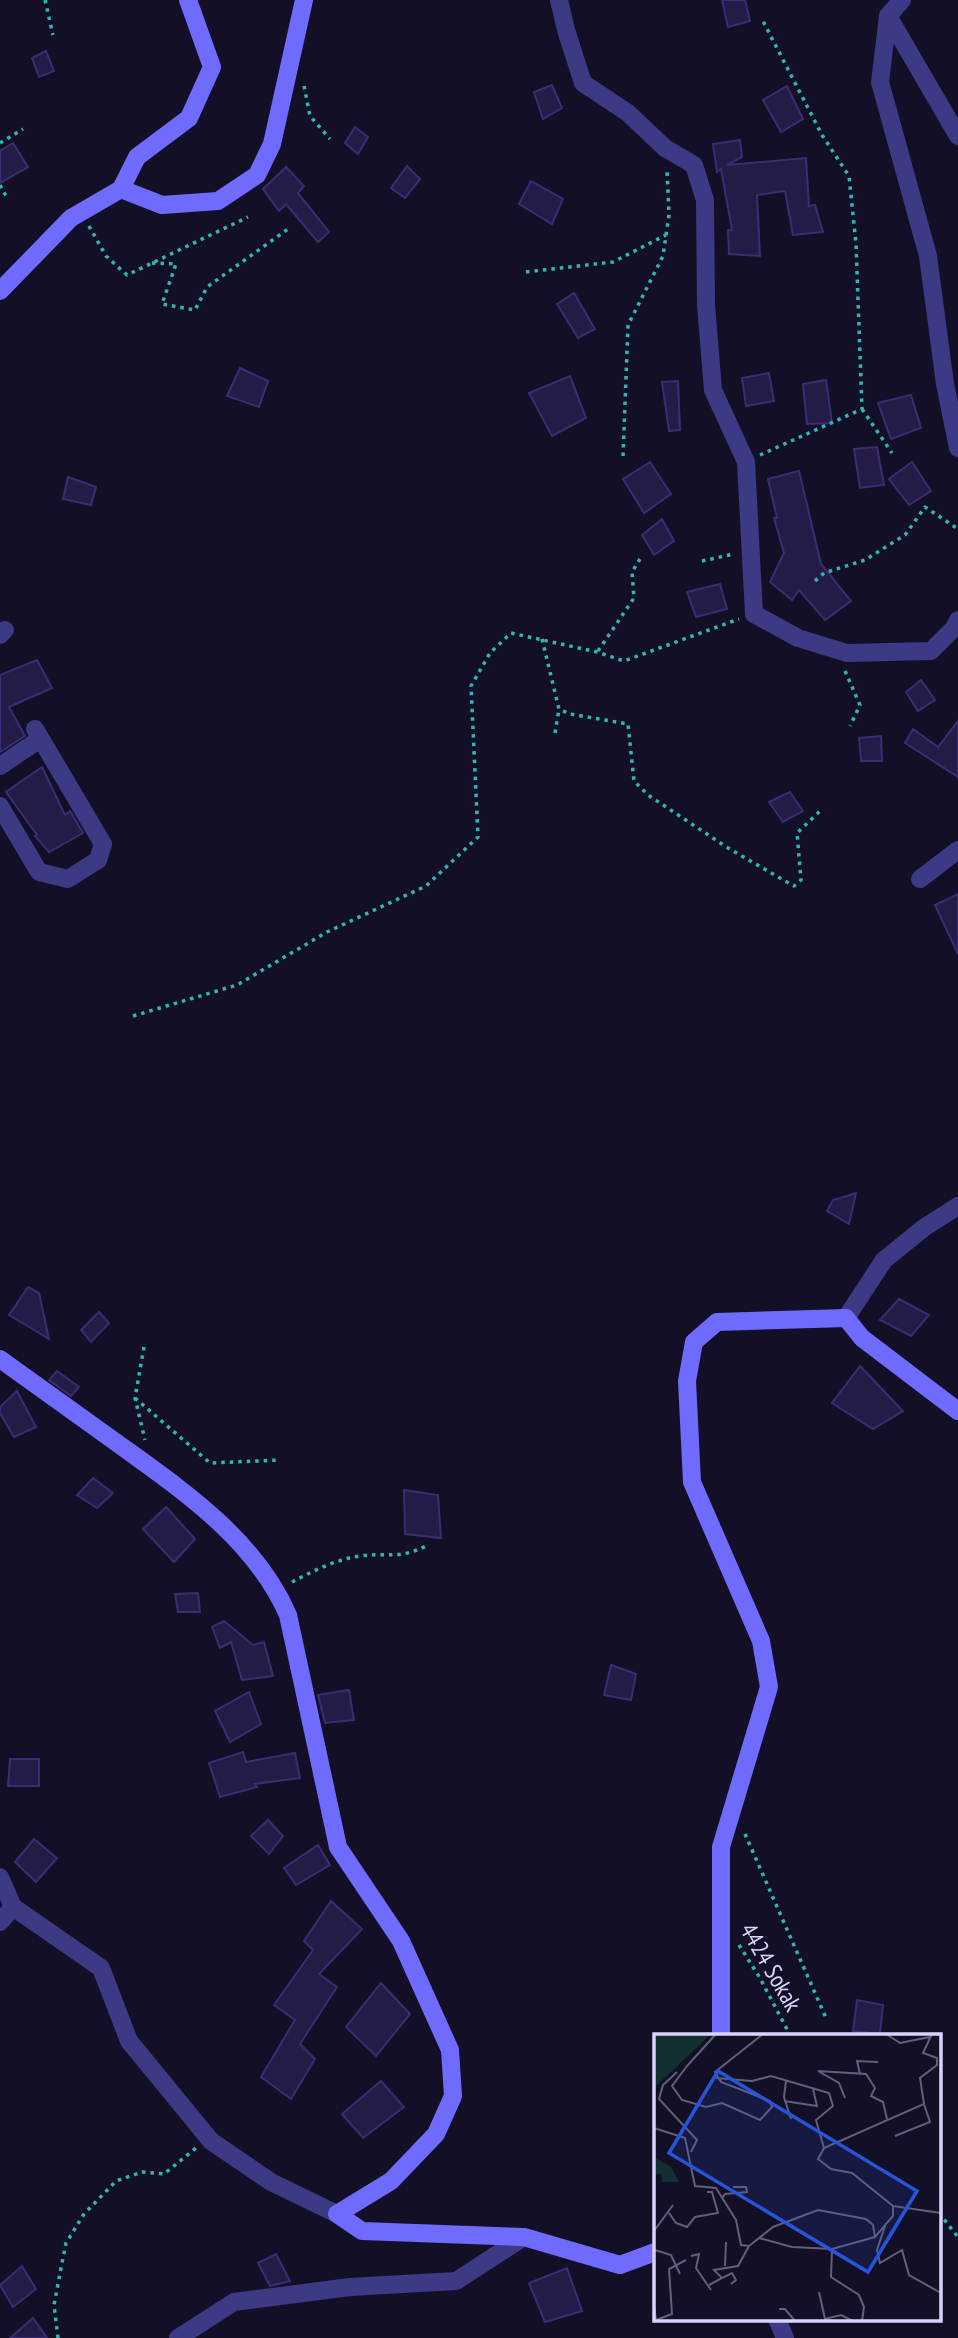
<svg xmlns="http://www.w3.org/2000/svg" width="958" height="2338" viewBox="0 0 958 2338" font-family="'PT Sans Narrow',sans-serif">
  <rect width="100%" height="100%" fill="#130f26"/>
  <!-- building -->
  <g fill="#241b47" stroke="#3b2d73" stroke-width="2">
    <polygon points="722,0 745,0 750,21 728,27"/>
    <polygon points="46,51 54,71 39,77 32,58"/>
    <polygon points="552,85 562,108 543,119 534,92"/>
    <polygon points="787,86 803,119 781,132 763,100"/>
    <polygon points="355,127 368,137 358,154 345,143"/>
    <polygon points="740,140 742,157 727,165 806,158 809,206 815,205 823,232 793,235 785,191 757,195 760,256 729,254 728,230 732,230 721,169 717,172 713,144"/>
    <polygon points="13,143 28,167 0,183 0,151"/>
    <polygon points="407,166 420,179 405,198 391,188"/>
    <polygon points="286,167 304,186 298,193 329,232 318,242 286,204 279,211 263,189"/>
    <polygon points="531,181 563,199 552,224 519,204"/>
    <polygon points="574,293 595,329 578,338 557,304"/>
    <polygon points="240,368 268,381 259,407 227,396"/>
    <polygon points="769,373 774,401 746,406 742,378"/>
    <polygon points="570,376 586,418 552,436 529,393"/>
    <polygon points="826,380 832,423 807,424 803,384"/>
    <polygon points="678,381 680,430 669,431 662,382"/>
    <polygon points="911,395 921,428 891,439 878,403"/>
    <polygon points="877,447 884,485 860,488 854,449"/>
    <polygon points="650,462 671,494 644,513 623,479"/>
    <polygon points="912,462 931,491 909,505 889,479"/>
    <polygon points="799,471 821,564 851,601 825,620 799,590 792,600 770,582 784,553 774,518 777,518 768,479"/>
    <polygon points="68,477 96,487 91,505 63,499"/>
    <polygon points="662,519 674,541 654,555 642,535"/>
    <polygon points="720,584 727,609 696,617 687,592"/>
    <polygon points="37,660 52,688 9,707 25,736 0,752 0,675"/>
    <polygon points="921,680 935,700 918,711 906,692"/>
    <polygon points="958,721 958,777 905,743 913,729 938,747"/>
    <polygon points="881,736 882,761 861,761 859,738"/>
    <polygon points="42,767 65,815 70,811 83,833 49,852 35,836 37,835 6,792"/>
    <polygon points="790,792 803,811 783,822 769,802"/>
    <polygon points="958,894 958,954 935,905"/>
    <polygon points="856,1193 849,1224 827,1211 833,1200"/>
    <polygon points="28,1287 39,1293 49,1339 9,1315"/>
    <polygon points="899,1299 929,1315 911,1336 880,1320"/>
    <polygon points="99,1312 109,1323 91,1342 81,1330"/>
    <polygon points="860,1366 903,1411 873,1429 832,1403"/>
    <polygon points="57,1371 79,1387 71,1396 49,1380"/>
    <polygon points="17,1391 36,1427 14,1437 0,1413 0,1407"/>
    <polygon points="93,1478 113,1493 97,1508 77,1495"/>
    <polygon points="404,1490 438,1495 441,1538 405,1534"/>
    <polygon points="166,1507 195,1539 174,1562 143,1529"/>
    <polygon points="198,1593 200,1612 178,1612 175,1594"/>
    <polygon points="224,1621 253,1645 264,1642 273,1676 242,1680 231,1642 220,1648 212,1627"/>
    <polygon points="611,1665 636,1674 631,1700 604,1695"/>
    <polygon points="349,1690 354,1720 325,1723 318,1695"/>
    <polygon points="249,1692 261,1724 230,1742 215,1711"/>
    <polygon points="243,1752 246,1762 295,1753 300,1778 255,1784 257,1787 220,1797 209,1763"/>
    <polygon points="10,1759 39,1759 39,1786 8,1786"/>
    <polygon points="268,1820 283,1836 269,1854 251,1836"/>
    <polygon points="34,1839 57,1858 36,1882 15,1862"/>
    <polygon points="318,1845 330,1865 296,1885 284,1868"/>
    <polygon points="331,1901 362,1929 319,1974 337,1987 300,2044 315,2059 291,2099 261,2077 295,2020 274,2005 313,1950 304,1941"/>
    <polygon points="381,1983 410,2014 376,2056 346,2027"/>
    <polygon points="857,2000 883,2005 880,2034 853,2031"/>
    <polygon points="381,2081 404,2107 363,2138 342,2114"/>
    <polygon points="276,2254 290,2281 270,2286 258,2263"/>
    <polygon points="22,2266 36,2289 13,2307 0,2285"/>
    <polygon points="567,2268 582,2311 545,2322 529,2283"/>
    <polygon points="33,2318 47,2338 10,2338"/>
  </g>
  <g fill="none" stroke-linecap="round" stroke-linejoin="round">
    <!-- path -->
    <g stroke="#2fb8b0" stroke-width="3.5" stroke-dasharray="3.5 5" stroke-linecap="butt">
      <polyline points="45,0 53,35"/>
      <polyline points="304,86 310,116 330,139"/>
      <polyline points="0,143 23,129"/>
      <polyline points="0,185 5,194 0,197"/>
      <polyline points="89,226 106,256 127,275 248,217"/>
      <polyline points="152,263 176,264 162,304 195,310 207,287 288,229"/>
      <polyline points="526,272 613,262 666,235"/>
      <polyline points="862,409 892,453"/>
      <polyline points="760,455 862,409 856,244 849,176 822,135 763,21"/>
      <polyline points="623,456 628,325 663,256 669,215 667,170"/>
      <polyline points="702,561 734,554"/>
      <polyline points="815,581 824,573 865,560 905,535 925,507 958,529"/>
      <polyline points="542,639 559,709 570,714 628,724 634,781 648,795 728,848 794,886 801,880 797,833 820,811"/>
      <polyline points="598,651 634,598 632,572 640,559"/>
      <polyline points="845,671 860,705 850,726"/>
      <polyline points="555,733 559,709"/>
      <polyline points="133,1016 237,985 327,932 426,886 478,837 471,686 490,653 511,633 597,652 624,661 739,619"/>
      <polyline points="144,1347 135,1398 145,1440"/>
      <polyline points="135,1398 210,1463 279,1460"/>
      <path d="M292 1582C313 1571 337 1559 360 1556 388 1552 398 1560 426 1546"/>
      <polyline points="745,1834 826,2018"/>
      <polyline points="739,1945 760,1978 790,2035"/>
      <polyline points="939,2213 958,2237"/>
      <polyline points="58,2338 54,2305 61,2268 66,2243 84,2214 116,2181 142,2172 164,2174 196,2148"/>
    </g>
    <!-- street -->
    <g stroke="#3d3a85" stroke-width="18">
      <polyline points="559,0 566,30 583,83 628,113 665,148 694,165 705,200 706,305 713,390 746,462 754,614 798,638 847,653 931,651 954,628 958,620"/>
      <polyline points="902,0 888,16 880,82 928,256 945,384 958,448"/>
      <polyline points="888,16 958,136"/>
      <polyline points="0,635 5,630"/>
      <polyline points="0,766 40,739"/>
      <polyline points="0,806 39,872 68,879 98,860 103,844 35,729"/>
      <polyline points="920,879 958,850"/>
      <polyline points="846,1318 884,1260 925,1227 958,1206"/>
      <polyline points="0,1877 13,1907"/>
      <polyline points="0,1922 13,1907 101,1968 129,2041 211,2141 271,2182 337,2214"/>
      <polyline points="777,2319 785,2338"/>
      <polyline points="178,2338 234,2302 350,2287 456,2281 524,2237"/>
    </g>
    <!-- secondary -->
    <g stroke="#6f6bff" stroke-width="18">
      <polyline points="121,189 162,205 218,201 257,175 272,144 304,0"/>
      <polyline points="0,291 71,218 121,189 137,157 189,118 212,67 188,0"/>
      <path d="M0 1359C39 1387 78 1415 117 1443 182 1490 255 1539 288 1615L338 1847 401 1941 450 2050 453 2096 436 2134 391 2181 337 2214 362 2231 524 2237 620 2265 655 2252"/>
      <polyline points="721,2035 721,1847 769,1687 761,1641 692,1482 687,1381 694,1342 717,1322 846,1318 862,1338 958,1411"/>
    </g>
  </g>
  <g text-anchor="middle" dominant-baseline="central" stroke-width="5" stroke-linejoin="round" paint-order="stroke">
    <!-- street labels -->
    <g font-size="24" fill="#d9d4ff" stroke="#130f26">
      <text transform="translate(771 1967) rotate(60)">4424 Sokak</text>
    </g>
  </g>
  <!-- overview -->
  <g transform="translate(654 2034)">
    <rect width="287" height="287" fill="#130f26"/>
    <path d="M0 0H57L0 54ZM0 123 17 133 25 148H8L7 140H0Z" fill="#12302f"/>
    <path fill="none" stroke="#625e7d" stroke-width="2" d="M232 0 246 9 276 3M33 32 18 52 28 66 52 73 68 69 106 86 118 73 116 67 67 48 61 38 109 0M33 32 62 0M23 38 9 51 5 65 43 106 37 118M206 40 203 27 224 28M62 44 98 47 117 42 175 59 179 72 162 86 170 114M132 47 130 63 137 85M191 64 185 49 164 37 212 40 221 54 217 62 229 68 233 85M130 67 163 72 159 55M0 94 31 104 41 152 62 154 82 186 87 211 95 212 119 193 164 176 212 185 219 191 221 203 239 182V172L198 139 177 135 164 125 170 114 270 70 266 44 283 31V24L269 19 278 0M241 102 276 88 270 70M68 164 71 160 93 158 92 153H79M239 172 287 179M15 179 22 189 33 193 41 183 64 179 58 158H53M232 189 223 216 226 229 248 216 255 241 287 259M0 197 19 171M105 204 138 213 178 215M1 216 17 221 26 240M37 222 45 220 42 234 57 256M71 232 72 208M68 244 78 239 82 246 77 250M55 251 68 244 60 236 84 232 95 212M165 258 171 285 187 281 199 287M0 271 2 286 18 280 15 235 32 226M125 275H131L141 287M208 287 210 273 205 261 177 243 178 215 221 203"/>
    <path fill="#2655da" fill-opacity="0.15" stroke="#2655da" stroke-width="3.5" d="M64 37 263 157 214 238 15 119Z"/>
    <rect width="287" height="287" fill="none" stroke="#d9d4ff" stroke-width="3.5"/>
  </g>
</svg>
